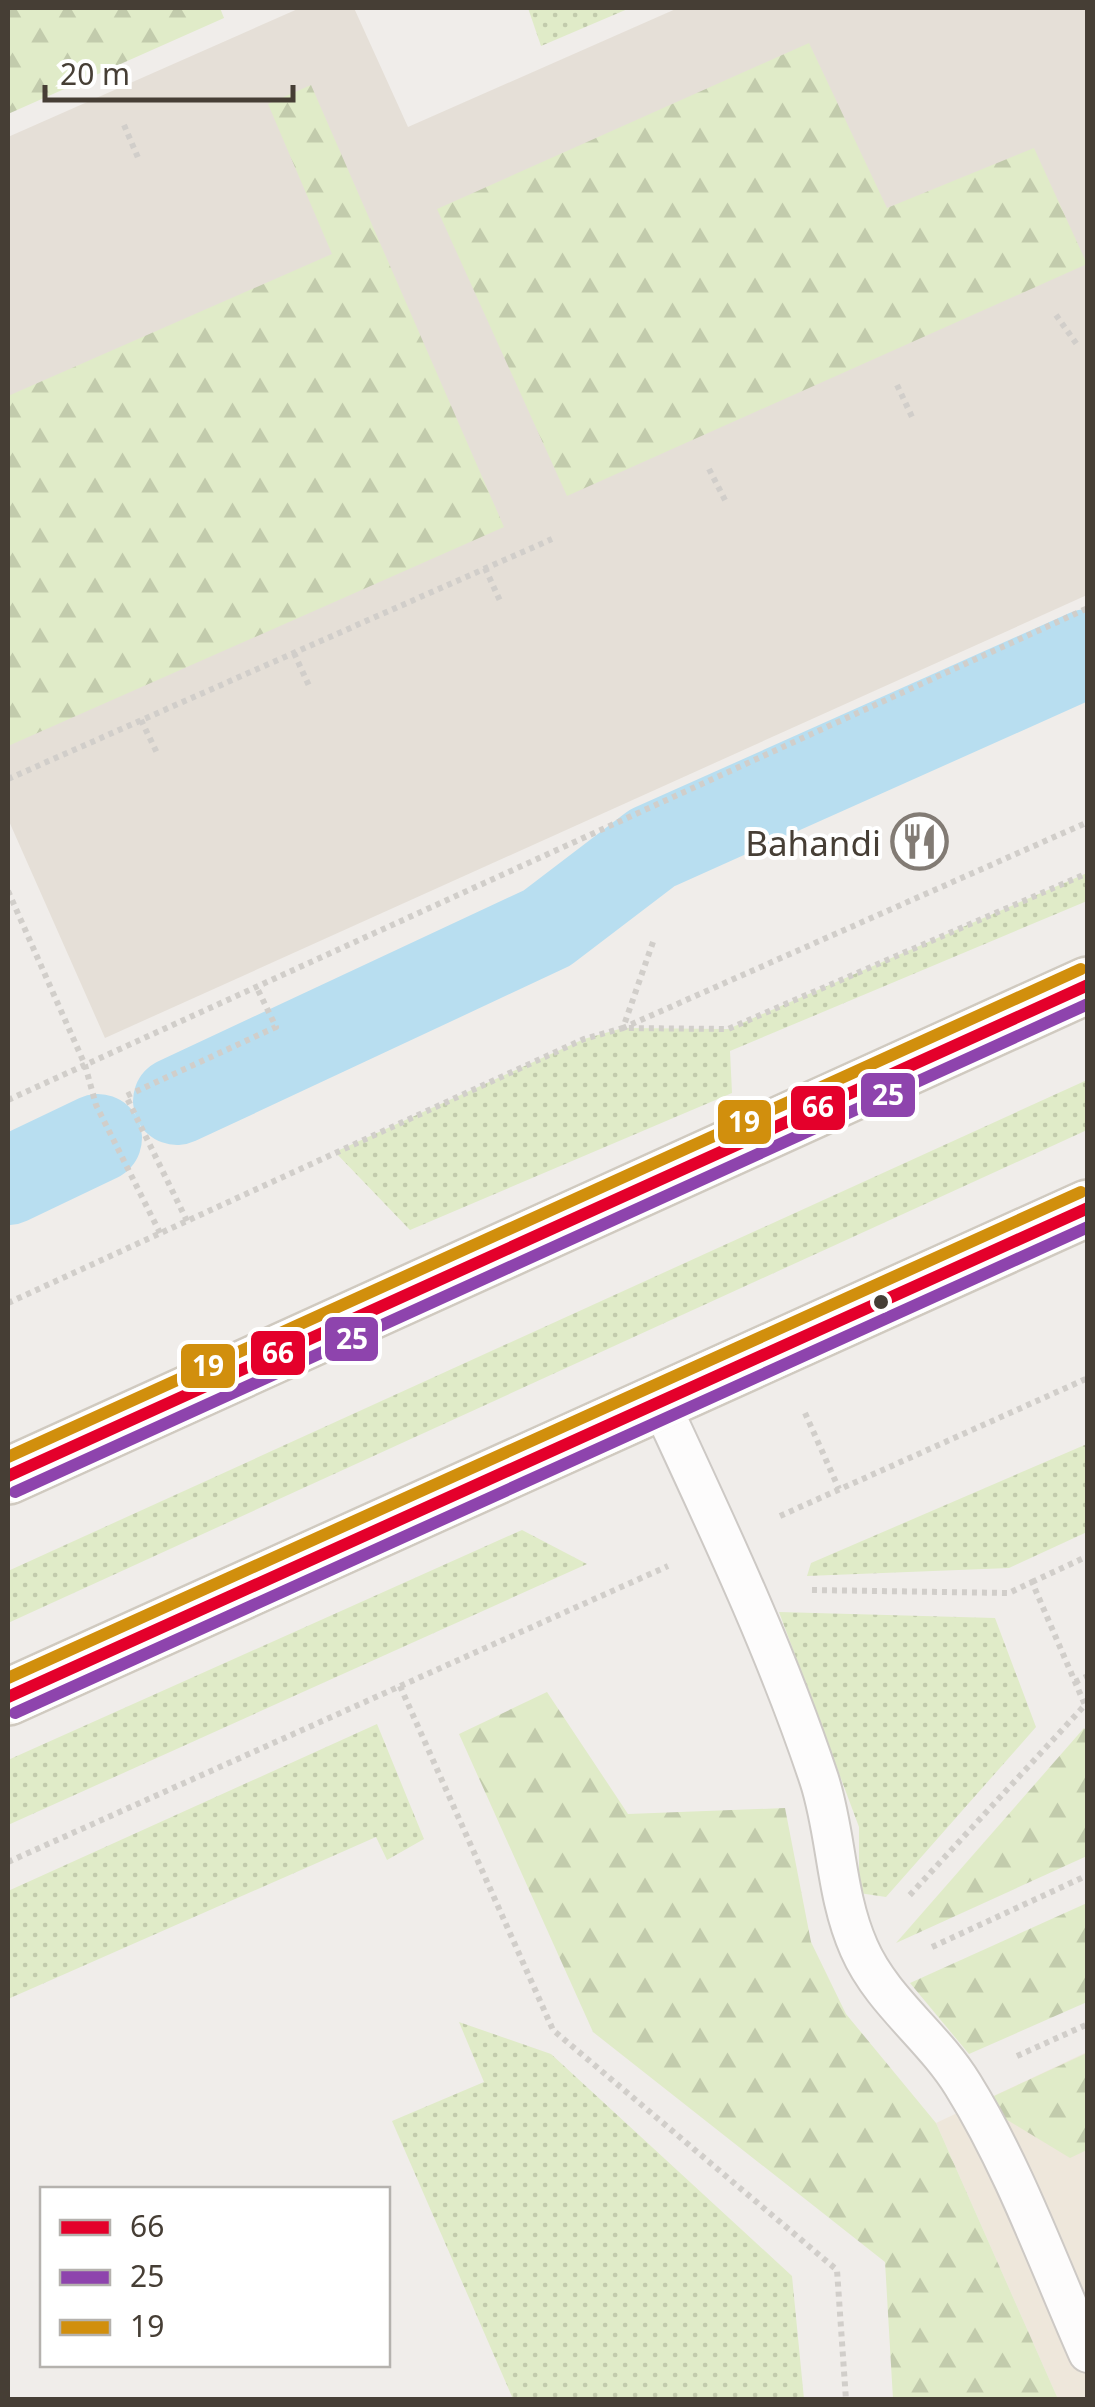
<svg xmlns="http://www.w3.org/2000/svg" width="1095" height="2407" viewBox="0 0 1095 2407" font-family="'Noto Sans',sans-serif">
  <defs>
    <pattern id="grass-dots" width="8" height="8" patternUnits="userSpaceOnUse" patternTransform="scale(2.5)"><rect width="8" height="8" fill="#e0ebc8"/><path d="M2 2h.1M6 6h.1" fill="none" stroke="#c2cbac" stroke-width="1.8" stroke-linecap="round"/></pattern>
    <pattern id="forest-firs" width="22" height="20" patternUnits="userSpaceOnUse" patternTransform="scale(2.5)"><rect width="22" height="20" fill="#e0ebc8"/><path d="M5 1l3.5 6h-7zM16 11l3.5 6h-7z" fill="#c2cbac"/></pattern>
  </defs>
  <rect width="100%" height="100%" fill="#f0edea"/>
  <!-- residential -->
  <polygon fill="#e5dfd7" points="300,8 354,8 408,127 678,8 1087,8 1087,595 105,1038 8,819 8,137"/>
  <!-- education -->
  <polygon fill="#eee7db" points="1087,2052 1087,2399 1058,2399 936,2123"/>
  <!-- grass -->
  <g fill="url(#grass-dots)">
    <polygon points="528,8 630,8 541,46"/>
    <polygon points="1087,873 1087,901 730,1051 732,1093 410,1230 335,1152 584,1039 623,1028 728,1029"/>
    <polygon points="1087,1080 1087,1130 8,1623 8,1571"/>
    <polygon points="1087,1444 1087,1532 1009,1568 807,1576 811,1563"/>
    <polygon points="522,1530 587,1564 8,1825 8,1760"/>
    <polygon points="779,1612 995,1618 1036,1727 886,1897 859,1893 859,1827"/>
    <polygon points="377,1724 424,1839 387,1860 376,1837 8,1999 8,1891"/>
    <polygon points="459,2022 551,2054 792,2276 804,2399 513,2399 392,2121 484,2082"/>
  </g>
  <!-- forest -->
  <g fill="url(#forest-firs)">
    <polygon points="8,8 220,8 224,18 8,114"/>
    <polygon points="809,43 887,208 1034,148 1087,264 567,496 437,209"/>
    <polygon points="311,85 504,527 8,746 8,396 332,254 268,104"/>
    <polygon points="547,1692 628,1814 785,1808 811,1942 846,2014 936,2123 1058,2399 893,2399 885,2262 593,2032 459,1734"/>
    <polygon points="1084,1728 1088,1735 1087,1856 896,1943"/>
    <polygon points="1087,1903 1087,2002 969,2054 910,1983"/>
    <polygon points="1087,2053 1087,2150 1070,2158 979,2103"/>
  </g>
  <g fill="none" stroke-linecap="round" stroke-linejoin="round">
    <!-- canal -->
    <g stroke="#b8def0" stroke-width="88">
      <polyline points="177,1101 547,928 652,848 1088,653"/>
      <polyline points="8,1181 98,1138"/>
    </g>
    <defs>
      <path id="service" d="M660 1403C717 1526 776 1650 819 1779 837 1834 835 1894 859 1948 882 2001 933 2036 963 2085 1014 2167 1049 2265 1088 2353"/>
      <g id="secondary">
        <polyline points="8,1476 1088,985"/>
        <polyline points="8,1697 1088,1208"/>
      </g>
    </defs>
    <!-- service casing -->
    <use href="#service" stroke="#cdc9c5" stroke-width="42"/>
    <!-- secondary casing -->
    <use href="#secondary" stroke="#d0cac0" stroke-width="60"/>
    <!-- path -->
    <g stroke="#d1ceca" stroke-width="6" stroke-dasharray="5 5" stroke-linecap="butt">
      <polyline points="124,125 139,160"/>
      <polyline points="1056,315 1078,346"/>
      <polyline points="897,385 913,419"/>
      <polyline points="709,469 726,502"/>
      <polyline points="485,568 501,603"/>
      <polyline points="294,653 310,688"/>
      <polyline points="141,720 158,755"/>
      <polyline points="8,779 552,539"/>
      <polyline points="8,891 85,1065 96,1105 160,1233"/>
      <polyline points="653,942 623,1028 1088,822"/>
      <polyline points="8,1100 1088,608"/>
      <polyline points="187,1221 126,1096 276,1027 257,988"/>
      <polyline points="8,1303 584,1039 623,1028 728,1029 1088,873"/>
      <polyline points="805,1413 839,1489"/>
      <polyline points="780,1516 1088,1378"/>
      <polyline points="1032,1582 1088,1556"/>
      <polyline points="812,1590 1009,1593 1032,1582 1085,1705 908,1897"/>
      <polyline points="1075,1682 1088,1676"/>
      <polyline points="400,1686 553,2030 837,2270 846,2400"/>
      <polyline points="8,1862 668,1566"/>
      <polyline points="932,1947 1088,1875"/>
      <polyline points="1017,2056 1088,2024"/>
    </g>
    <!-- service -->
    <use href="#service" stroke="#fdfcfc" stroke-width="38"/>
    <!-- secondary -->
    <use href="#secondary" stroke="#f6f3ee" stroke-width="55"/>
    <defs>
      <g id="bus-1">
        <polyline points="8,1476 1088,985"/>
        <polyline points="8,1697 1088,1208"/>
      </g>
      <g id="bus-2">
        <polyline points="15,1492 1088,1004"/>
        <polyline points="15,1713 1088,1227"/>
      </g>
      <g id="bus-3">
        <polyline points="8,1457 1081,969"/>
        <polyline points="8,1678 1081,1192"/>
      </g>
    </defs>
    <!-- bus-1 casing -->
    <use href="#bus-1" stroke="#fff" stroke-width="20"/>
    <!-- bus-2 casing -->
    <use href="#bus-2" stroke="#fff" stroke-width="20"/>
    <!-- bus-3 casing -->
    <use href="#bus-3" stroke="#fff" stroke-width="20"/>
    <!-- bus-1 -->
    <use href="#bus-1" stroke="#e4002b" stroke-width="12"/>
    <!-- bus-2 -->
    <use href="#bus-2" stroke="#8e44ad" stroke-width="12"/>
    <!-- bus-3 -->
    <use href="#bus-3" stroke="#d18f0d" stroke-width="12"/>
  </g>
  <!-- icons -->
  <defs>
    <symbol id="restaurant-ring" viewBox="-11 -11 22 22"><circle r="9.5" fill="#fff" stroke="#827b74" stroke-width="1.5"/><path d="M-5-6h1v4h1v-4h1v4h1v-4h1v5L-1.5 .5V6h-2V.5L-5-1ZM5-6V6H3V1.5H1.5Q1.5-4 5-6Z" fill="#827b74"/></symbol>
  </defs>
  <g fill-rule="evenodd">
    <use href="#restaurant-ring" x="888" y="810" width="63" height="63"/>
  </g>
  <!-- markers -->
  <circle fill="#463e35" stroke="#fff" stroke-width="4" cx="881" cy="1302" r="9"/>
  <g text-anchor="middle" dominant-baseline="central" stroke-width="8" stroke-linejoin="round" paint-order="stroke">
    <!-- poi labels -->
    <g font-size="35" fill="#463e35" stroke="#fff" text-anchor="end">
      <text x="881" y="842">Bahandi</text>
    </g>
  </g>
  <g stroke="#fff" stroke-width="4">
    <rect x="859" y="1071" width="58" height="48" rx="10" fill="#8e44ad"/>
    <rect x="789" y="1084" width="58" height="48" rx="10" fill="#e4002b"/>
    <rect x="716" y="1098" width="57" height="48" rx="10" fill="#d18f0d"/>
    <rect x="323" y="1315" width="57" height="48" rx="10" fill="#8e44ad"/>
    <rect x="249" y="1329" width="58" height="48" rx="10" fill="#e4002b"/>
    <rect x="179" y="1342" width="58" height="48" rx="10" fill="#d18f0d"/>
  </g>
  <g font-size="28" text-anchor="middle" font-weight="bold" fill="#fff">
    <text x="888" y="1105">25</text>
    <text x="818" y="1117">66</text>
    <text x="744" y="1132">19</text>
    <text x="352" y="1349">25</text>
    <text x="278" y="1363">66</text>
    <text x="208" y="1376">19</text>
  </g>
  <!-- border -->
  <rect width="1095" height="2407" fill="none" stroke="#463e35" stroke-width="20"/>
  <!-- legend -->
  <rect x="40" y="2187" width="350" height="180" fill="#ffffff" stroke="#b5b2ae" stroke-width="2.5"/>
  <rect x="60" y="2220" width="50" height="15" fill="#e4002b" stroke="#b5b2ae" stroke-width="2.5"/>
  <text x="130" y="2237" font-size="30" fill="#463e35">66</text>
  <rect x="60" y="2270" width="50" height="15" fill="#8e44ad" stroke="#b5b2ae" stroke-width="2.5"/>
  <text x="130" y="2287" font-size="30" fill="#463e35">25</text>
  <rect x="60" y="2320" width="50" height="15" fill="#d18f0d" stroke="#b5b2ae" stroke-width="2.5"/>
  <text x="130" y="2337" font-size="30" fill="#463e35">19</text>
  <!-- scale -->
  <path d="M45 85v15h248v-15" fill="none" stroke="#463e35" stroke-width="5"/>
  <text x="60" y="85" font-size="30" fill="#463e35" stroke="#ffffff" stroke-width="8" paint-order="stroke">20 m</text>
</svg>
